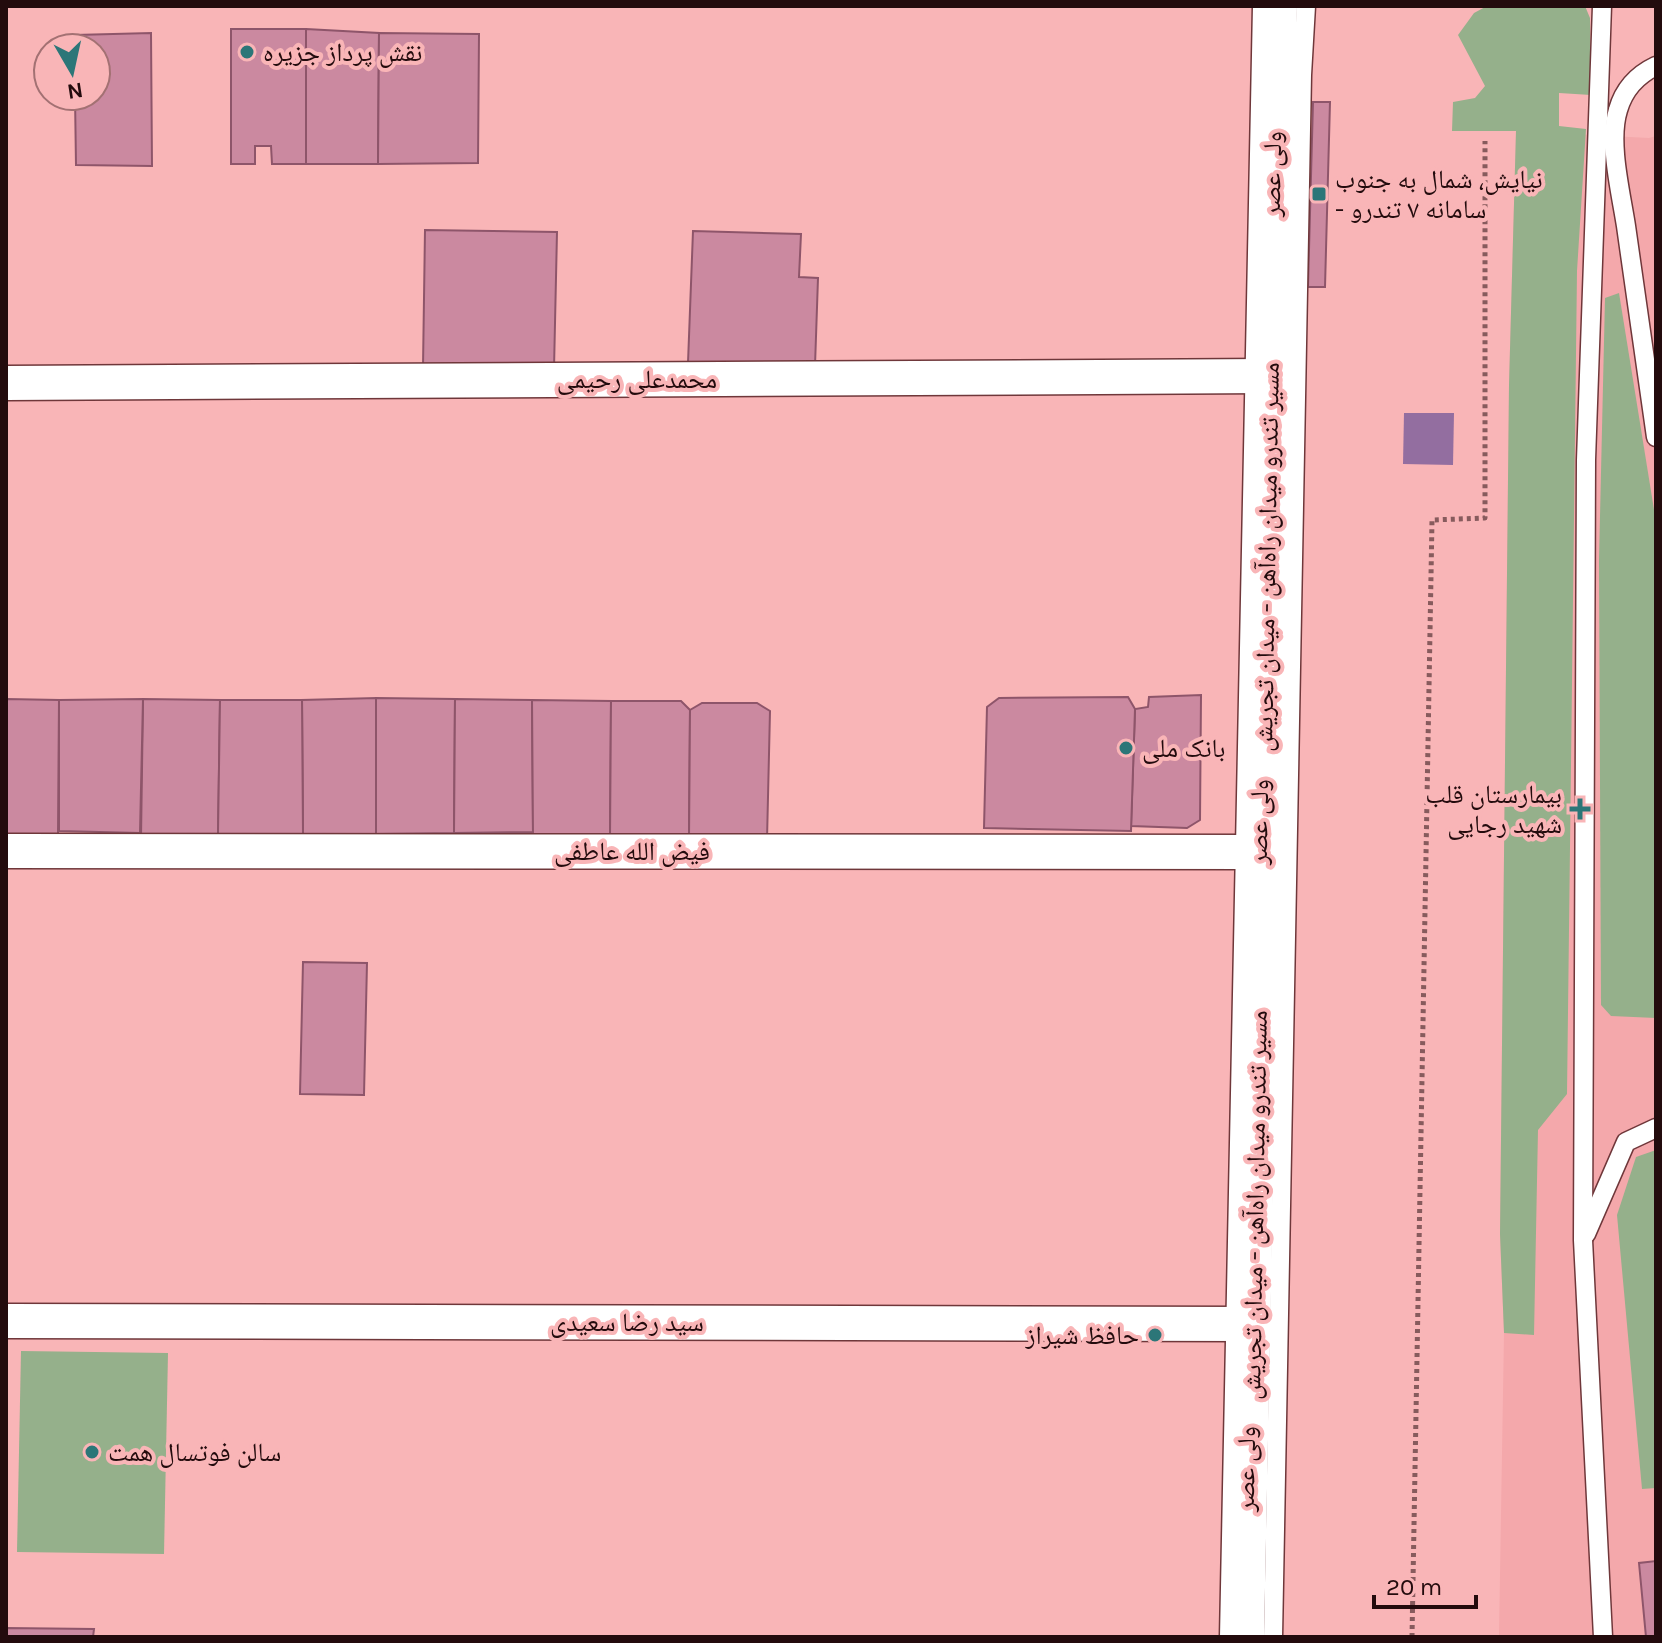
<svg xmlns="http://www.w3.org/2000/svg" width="1662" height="1643" viewBox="0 0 1662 1643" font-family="Karla,'Noto Naskh Arabic',sans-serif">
  <rect width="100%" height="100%" fill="#f9b5b7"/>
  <!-- built -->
  <polygon fill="#f4a8ab" points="1516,131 1649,138 1656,136 1656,1637 1499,1637 1504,1333 1500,1234 1509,385"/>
  <!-- green -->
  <g fill="#95b08b">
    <polygon points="1487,6 1585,6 1590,18 1591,95 1559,93 1559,126 1586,129 1577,271 1567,1094 1538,1130 1534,1335 1504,1333 1500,1234 1509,385 1516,131 1452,131 1453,102 1475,98 1485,86 1458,35 1474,13"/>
    <polygon points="1619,293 1656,522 1656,1018 1611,1016 1601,1005 1599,560 1605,298"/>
    <polygon points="1656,1150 1656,1488 1642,1489 1617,1215 1636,1157"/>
    <polygon points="21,1351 168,1353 164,1554 17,1552"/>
  </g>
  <!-- water -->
  <polygon fill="#936ea0" points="1404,413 1454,413 1453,465 1403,464"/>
  <!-- building -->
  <g fill="#cb89a0" stroke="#8e556a" stroke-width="2">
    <polygon points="231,29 306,29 306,164 272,164 271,146 255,146 255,164 231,164"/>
    <polygon points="306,29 379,33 378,164 306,164"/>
    <polygon points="151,33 152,166 76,165 75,96 96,96 96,48 75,48 75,35"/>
    <polygon points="379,33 479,34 478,163 378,164"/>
    <polygon points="1313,102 1330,102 1325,287 1308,287"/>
    <polygon points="425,230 557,232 554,369 423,367"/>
    <polygon points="693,231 801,234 799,277 818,278 815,366 688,363"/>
    <polygon points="1201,695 1200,820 1187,828 1131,826 1135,709 1148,707 1149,697"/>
    <polygon points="1128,697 1135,709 1131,831 984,828 987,707 999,698"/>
    <polygon points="376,698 455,699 454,833 376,834"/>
    <polygon points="376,698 376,834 303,834 302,700"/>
    <polygon points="6,699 59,700 58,835 6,835"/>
    <polygon points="143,699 220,700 218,838 141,838"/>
    <polygon points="143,699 140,833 59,831 59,700"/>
    <polygon points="455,699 532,700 533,832 454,833"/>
    <polygon points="220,700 302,700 303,834 218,834"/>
    <polygon points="532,700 611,701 610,838 533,835"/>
    <polygon points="611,701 681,701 690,710 689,840 610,838"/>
    <polygon points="702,703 757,703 770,711 767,840 689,840 690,710"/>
    <polygon points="303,962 367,963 364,1095 300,1094"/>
    <polygon points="1656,1561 1656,1637 1646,1637 1639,1563"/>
    <polygon points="6,1628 94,1629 93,1637 6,1637"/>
  </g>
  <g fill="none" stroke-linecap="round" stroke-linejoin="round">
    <defs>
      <g id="service">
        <polyline points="1602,6 1586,460 1583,1240 1603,1637"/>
        <path d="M1656 66C1637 75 1624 89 1618 110 1608 142 1621 193 1626 226 1636 296 1646 367 1656 437"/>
        <polyline points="1586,1234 1626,1142 1656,1128"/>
        <polyline points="1273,1637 1302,75 1306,6"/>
      </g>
      <g id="minor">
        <polyline points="6,383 1268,376"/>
        <polyline points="6,851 1258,852"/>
        <polyline points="6,1321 1248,1324"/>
      </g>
      <polyline id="primary" points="1242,1637 1275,6"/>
    </defs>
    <!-- service casing -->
    <use href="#service" stroke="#6f373a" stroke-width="21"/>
    <!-- minor casing -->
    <use href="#minor" stroke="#6f373a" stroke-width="37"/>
    <!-- primary casing -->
    <use href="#primary" stroke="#6f373a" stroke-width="47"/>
    <!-- path -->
    <polyline stroke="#875b5d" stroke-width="5" stroke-dasharray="4 4" stroke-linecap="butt" points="1412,1637 1432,520 1485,518 1485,141"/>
    <!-- service -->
    <use href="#service" stroke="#fff" stroke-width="18"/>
    <!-- minor -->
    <use href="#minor" stroke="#fff" stroke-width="34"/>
    <!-- primary -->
    <use href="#primary" stroke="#fff" stroke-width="44"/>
  </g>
  <!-- markers -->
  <g fill="#2c7678" stroke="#f9b5b7" stroke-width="3">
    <circle cx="247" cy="52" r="8"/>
    <rect x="1311" y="186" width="16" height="16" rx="4"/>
    <circle cx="1126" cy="748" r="8"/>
    <path d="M1576 797h8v8h8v8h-8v8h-8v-8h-8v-8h8z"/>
    <circle cx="1155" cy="1335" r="8"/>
    <circle cx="92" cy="1452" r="8"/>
  </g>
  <g text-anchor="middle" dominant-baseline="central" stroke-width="8" stroke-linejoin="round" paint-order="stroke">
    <!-- poi labels -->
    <g font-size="26" fill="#230b0d" stroke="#f9b5b7" text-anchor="start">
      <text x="263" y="52">نقش پرداز جزیره</text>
      <text x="1335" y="179">نیایش، شمال به جنوب<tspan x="1335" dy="30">- سامانه ۷ تندرو</tspan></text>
      <text x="1142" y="748">بانک ملی</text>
      <text x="1562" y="794" text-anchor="end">بیمارستان قلب<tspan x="1562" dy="30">شهید رجایی</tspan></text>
      <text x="1139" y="1335" text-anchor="end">حافظ شیراز</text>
      <text x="108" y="1452">سالن فوتسال همت</text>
    </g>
    <!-- street labels -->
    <g font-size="26" fill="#230b0d" stroke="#f9b5b7">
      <text transform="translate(1272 174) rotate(-89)">ولی عصر</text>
      <text x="637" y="379">محمدعلی رحیمی</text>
      <text transform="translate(1267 557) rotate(-89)">مسیر تندرو میدان راه‌آهن - میدان تجریش</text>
      <text transform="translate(1259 822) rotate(-89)">ولی عصر</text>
      <text x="632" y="851">فیض الله عاطفی</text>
      <text transform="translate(1255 1205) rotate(-89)">مسیر تندرو میدان راه‌آهن - میدان تجریش</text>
      <text x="627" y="1322">سید رضا سعیدی</text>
      <text transform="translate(1246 1469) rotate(-89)">ولی عصر</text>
    </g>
  </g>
  <!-- border -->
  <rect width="1662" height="1643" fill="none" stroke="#230b0d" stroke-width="16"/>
  <!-- north arrow -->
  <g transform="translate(72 72) rotate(171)"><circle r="38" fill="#f9b5b7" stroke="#a37173" stroke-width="2"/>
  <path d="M0-6L14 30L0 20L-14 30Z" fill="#2c7678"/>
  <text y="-12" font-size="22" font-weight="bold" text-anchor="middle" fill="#230b0d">N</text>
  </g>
  <!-- scale -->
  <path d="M1374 1595v12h102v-12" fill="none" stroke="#230b0d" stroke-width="4"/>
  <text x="1386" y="1595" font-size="24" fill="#230b0d" stroke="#f9b5b7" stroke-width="6" paint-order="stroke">20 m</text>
</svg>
